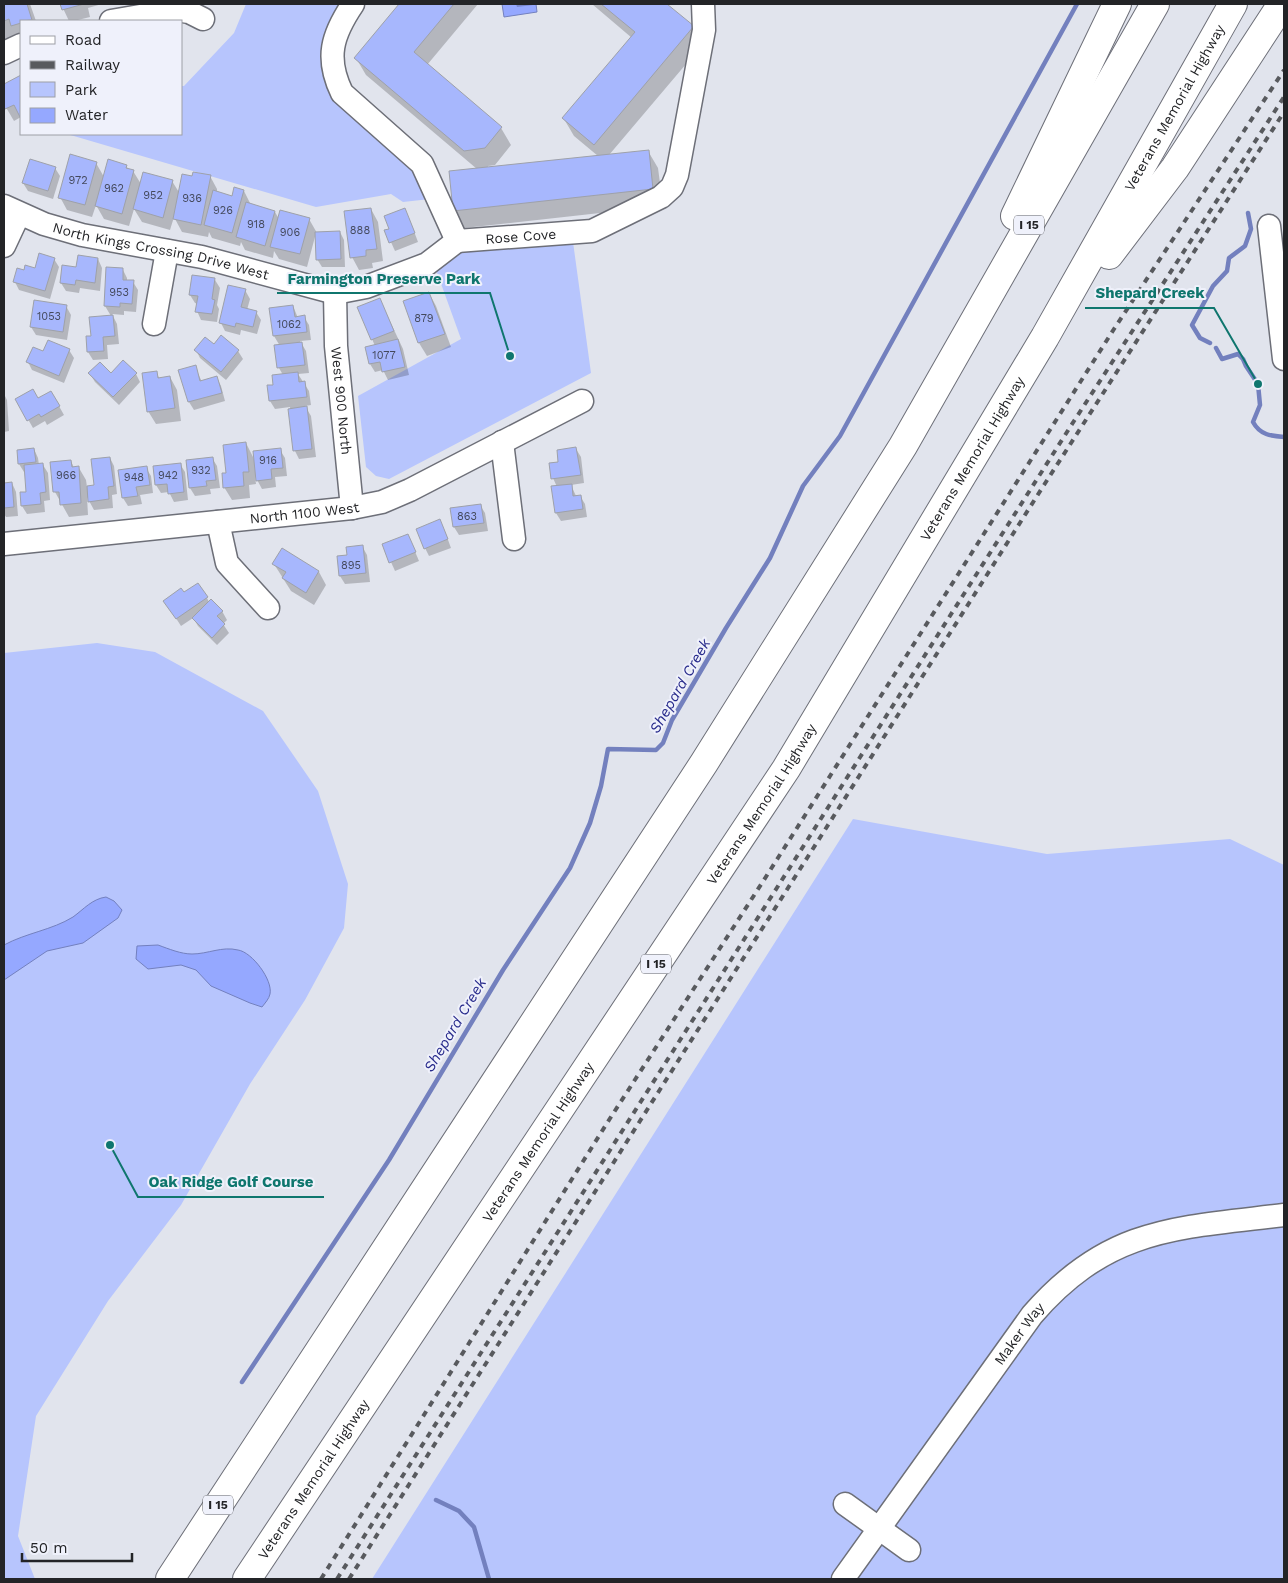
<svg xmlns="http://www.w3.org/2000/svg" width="1288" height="1583" viewBox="0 0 1288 1583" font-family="'Work Sans',sans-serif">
  <rect width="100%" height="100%" fill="#e1e4ed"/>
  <!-- green -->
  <g fill="#b7c5fd">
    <polygon points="246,4 345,4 327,83 422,177 430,199 403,202 391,194 316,207 67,134 181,134 181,86 184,86 234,33"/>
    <polygon points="573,242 591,373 389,479 376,476 366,467 358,396 461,339 435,267 455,258 466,248"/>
    <polygon points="97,643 155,652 263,711 318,791 348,884 344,928 305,1000 250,1084 181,1205 108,1301 36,1416 18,1536 35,1579 4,1579 4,653"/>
    <polygon points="853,819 1047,854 1230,839 1284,865 1284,1579 372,1579"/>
  </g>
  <!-- water -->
  <g fill="#95a8ff" stroke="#7380be">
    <polygon points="502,4 536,4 537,12 504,17"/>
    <path d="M106 897 114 901 122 910 118 918 83 943 47 951 4 980V945C26 933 52 930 73 917 84 909 92 899 106 897Z"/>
    <path d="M158 945C169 949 181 954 192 954 208 954 222 946 238 950 252 952 273 980 270 994 269 999 265 1003 262 1007L250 1003 211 986 196 970 181 965 148 969 136 959 137 946Z"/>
  </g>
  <!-- shadow -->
  <g fill="#0003">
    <polygon points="4,4 30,4 36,21 21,21 21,41 4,41"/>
    <polygon points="61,4 102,4 88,8 90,17 74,21 69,21"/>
    <polygon points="401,4 478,4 427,65 501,128 511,145 495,165 488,166 488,168 598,156 574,136 564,119 632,38 592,4 665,4 693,27 703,44 609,155 648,151 658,168 663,206 464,228 454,210 477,169 366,75 356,58"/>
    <polygon points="516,4 541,4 517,7"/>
    <polygon points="21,76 21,117 14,121 4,104 4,86"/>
    <polygon points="96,163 104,177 126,166 129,170 133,171 141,184 172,181 180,194 193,178 210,176 217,189 217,193 233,197 244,191 251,205 275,212 279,219 309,219 317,233 340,232 344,240 345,267 322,267 317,259 316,233 307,267 279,259 274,251 273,258 245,250 241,242 240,246 212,238 209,232 208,237 182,232 174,217 170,230 142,222 134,209 129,226 104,219 96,205 92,217 67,210 60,197"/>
    <polygon points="55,168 60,176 53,199 28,191 23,183"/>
    <polygon points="371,209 378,222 383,261 372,263 373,268 359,270 352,257"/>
    <polygon points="409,218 418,242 395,251 386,231"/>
    <polygon points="54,259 59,267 50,299 19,290 15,282 24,271 36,269"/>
    <polygon points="98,259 102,268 100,291 80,288 79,293 66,291 61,283 77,269"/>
    <polygon points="123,270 127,278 127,281 133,282 138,290 136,312 124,311 124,315 112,314 117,324 119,344 107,345 108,359 93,360 88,352 87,338 92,337 111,316 105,306"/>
    <polygon points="215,280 220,288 217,305 219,309 217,322 201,320 197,311 198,304 195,303 190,295"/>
    <polygon points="245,290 250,299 247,310 256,312 261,320 257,334 241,330 240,335 225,331 221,323"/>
    <polygon points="429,293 436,306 451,347 427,356 419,343 405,302"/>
    <polygon points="380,300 403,349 409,375 388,380 383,370 375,372 370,364 366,348 375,346 359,308"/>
    <polygon points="66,306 71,315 67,340 36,335 31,327"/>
    <polygon points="293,306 298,318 304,317 309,325 311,340 300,341 306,351 309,373 298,374 309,391 311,405 305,406 311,416 316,457 299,459 295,451 290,407 275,409 270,401 275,386 283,375 279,368 280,346 274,336 270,309"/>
    <polygon points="214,346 238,351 243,359 226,380 200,358 196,350"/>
    <polygon points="69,350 74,358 64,383 32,370 28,362 44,353"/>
    <polygon points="195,367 202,382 217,378 221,386 225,401 194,410 189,402"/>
    <polygon points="156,373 160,379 170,377 177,390 181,421 156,424 148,411"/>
    <polygon points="90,374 136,374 140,382 119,405 95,382"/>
    <polygon points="51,392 64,415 47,425 45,421 33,428 17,400 38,400"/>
    <polygon points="4,394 7,400 9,431 4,432"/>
    <polygon points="246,443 255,461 280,450 285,458 287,476 275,477 276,487 262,489 255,476 256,484 249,485 250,498 232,500 224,487 227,474"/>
    <polygon points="34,449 38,458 39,465 43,465 48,473 50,500 44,501 45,512 27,514 22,506 28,493 26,472 24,472 19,464"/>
    <polygon points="576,449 581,457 584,483 571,485 576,496 580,496 585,504 587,517 561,521 556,513 557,487 553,478 560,463"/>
    <polygon points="110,458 114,466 117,494 112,495 113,508 94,510 87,497 88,515 69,517 55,492 71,461 74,468 79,468 86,480 87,487 95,486"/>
    <polygon points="212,458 217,466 220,488 210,489 211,494 195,496 190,488"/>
    <polygon points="180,464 185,472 188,500 174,502 169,492 161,493 156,485 154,467"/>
    <polygon points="146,468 151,476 153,493 140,495 142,504 128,506 123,498 119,471"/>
    <polygon points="12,483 16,492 18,516 6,517 4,514 4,484"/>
    <polygon points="480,505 485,513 488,531 459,535 454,527 451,509"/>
    <polygon points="444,529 451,548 429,556 425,548"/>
    <polygon points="408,535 419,561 395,571 391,562"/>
    <polygon points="362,546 367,555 370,582 345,584 340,576 348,556"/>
    <polygon points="283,550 319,572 326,585 314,605 291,591 274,564"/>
    <polygon points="183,594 207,598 209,602 222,611 227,620 223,624 229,633 217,645 198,626 193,618 181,626 170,609"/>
  </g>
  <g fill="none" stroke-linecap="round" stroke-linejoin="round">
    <!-- stream -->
    <g stroke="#7380be" stroke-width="4.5">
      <polyline points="1210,343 1200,338 1192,325 1213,286 1227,271 1229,258 1245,246 1251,229 1248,213"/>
      <path d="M1216 348 1222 359 1238 354 1243 359 1246 366 1258 384 1260 405 1253 422C1260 435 1271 436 1284 437"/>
      <polyline points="242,1382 389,1160 503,970 570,868 590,823 601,786 608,749 656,750 663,743 672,720 726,628 770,558 803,486 840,436 1077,4"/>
      <polyline points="436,1500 459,1511 474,1527 489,1579"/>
    </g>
  </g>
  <!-- building -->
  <g fill="#a7b7fd" stroke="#9ea1a9">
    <polygon points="4,4 27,4 32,20 21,21 21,23 11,26 9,19 4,21"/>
    <polygon points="60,4 84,4 62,10"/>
    <polygon points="399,4 454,4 414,52 502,127 485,148 464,151 354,58"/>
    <polygon points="601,4 667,4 694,26 594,145 562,118 635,32"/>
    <polygon points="21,75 21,119 14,105 5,109 4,106 4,84"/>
    <polygon points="649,150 653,189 453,211 449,171"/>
    <polygon points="70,154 97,162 85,205 58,198"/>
    <polygon points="30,159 56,167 48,191 22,183"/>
    <polygon points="108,159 127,165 126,168 134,170 122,214 95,206"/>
    <polygon points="143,172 173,180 163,218 133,209"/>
    <polygon points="193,172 211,175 201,225 173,219 182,174 192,176"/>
    <polygon points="234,187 244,190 232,233 204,225 213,190 232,196"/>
    <polygon points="246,202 275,211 265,246 236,237"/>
    <polygon points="371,208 377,249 366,250 366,256 350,258 344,211"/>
    <polygon points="405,208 415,233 389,243 384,230 389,229 384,216"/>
    <polygon points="280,210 310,218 300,254 270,247"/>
    <polygon points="340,231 341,259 316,260 315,232"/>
    <polygon points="39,253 55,258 45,291 13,282 17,268 24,270 25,265 35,268"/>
    <polygon points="78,255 98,258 95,283 76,280 75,285 60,283 62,265 76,267"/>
    <polygon points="106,267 123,268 123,280 134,280 132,304 120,303 120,307 104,306"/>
    <polygon points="192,275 215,278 212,299 215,300 212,314 195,312 198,296 189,295"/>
    <polygon points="228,285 246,289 241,307 257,311 253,327 236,323 235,327 219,323"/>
    <polygon points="429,292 445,334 418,343 403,301"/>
    <polygon points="380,298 394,331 371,340 357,307"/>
    <polygon points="34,300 67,305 63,332 30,327"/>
    <polygon points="293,305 295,317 305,315 307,332 273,336 269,308"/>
    <polygon points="113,315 115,336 103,337 104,351 87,352 86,336 91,336 89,317"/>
    <polygon points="221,335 239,350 221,372 194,350 205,337 214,344"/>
    <polygon points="398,339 405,367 382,372 380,362 369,364 365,347"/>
    <polygon points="48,340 70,349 59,376 26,362 33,347 43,351"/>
    <polygon points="302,342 305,365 277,368 274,345"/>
    <polygon points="123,360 137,373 113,397 88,373 100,362 111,373"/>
    <polygon points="196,365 200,381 217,376 222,393 188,402 178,370"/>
    <polygon points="157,371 158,378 170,376 175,408 147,412 142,373"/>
    <polygon points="298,372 299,382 305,381 307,397 269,401 267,385 273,385 272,375"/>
    <polygon points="33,389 38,398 51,391 60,406 41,417 39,414 27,421 15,399"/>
    <polygon points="307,406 312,449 293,451 288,409"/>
    <polygon points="246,442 249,472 243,472 244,486 223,488 222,473 226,473 223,445"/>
    <polygon points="576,447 581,475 551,479 549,463 558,462 557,450"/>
    <polygon points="34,448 36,462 18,464 17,450"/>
    <polygon points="281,448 283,468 271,469 272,479 256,481 253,451"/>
    <polygon points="110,457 114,486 108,487 109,499 88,502 87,486 94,485 91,459"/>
    <polygon points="213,457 216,480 206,481 207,486 189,488 186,460"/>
    <polygon points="71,460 72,467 79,466 81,503 60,505 59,492 53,492 50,462"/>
    <polygon points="43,463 46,492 40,493 41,504 21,506 20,492 26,492 24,465"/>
    <polygon points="181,463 184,492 168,494 167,484 155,485 153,466"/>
    <polygon points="147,466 150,485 136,487 138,496 122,498 118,470"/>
    <polygon points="12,482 14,507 4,508 4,483"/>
    <polygon points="572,484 573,496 581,495 583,509 555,513 551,486"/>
    <polygon points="481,504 484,523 453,527 450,508"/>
    <polygon points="440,519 448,539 424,549 416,529"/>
    <polygon points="408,534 416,552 389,563 382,544"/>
    <polygon points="363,545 366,573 339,576 337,556 347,555 346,547"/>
    <polygon points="282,548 319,571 306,593 282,578 286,572 272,564"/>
    <polygon points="198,583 208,597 176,619 163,601 181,588 184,592"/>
    <polygon points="211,599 223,611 217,616 225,624 212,638 192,618"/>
  </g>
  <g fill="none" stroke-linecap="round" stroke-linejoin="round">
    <defs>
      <g id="minor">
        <path d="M353 4C332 35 325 58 342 93L422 164 457 241"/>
        <polyline points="111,21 175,10 189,12 203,19"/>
        <polyline points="4,53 21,45"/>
        <path id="s1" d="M4 206 44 224 82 235 202 257 335 293 366 287 427 264 457 241"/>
        <polyline points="1269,226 1284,359"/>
        <path id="s2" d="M457 241 592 231 661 197 672 187 677 175 704 30 703 4"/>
        <polyline points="4,246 19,214"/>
        <path id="s3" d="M335 293 336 346 352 508"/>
        <polyline points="154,324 167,251"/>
        <polyline points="502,442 514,539"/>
        <polyline points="218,522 227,563 268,608"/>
        <path id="s4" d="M4 544 352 508 382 502 410 490 582 401"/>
        <polyline points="845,1504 909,1550"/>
        <path id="s5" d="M843 1579 1032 1315C1108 1227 1177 1228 1284 1215"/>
      </g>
      <g id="highway">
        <polyline points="1015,216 1117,4"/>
        <polyline points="1109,255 1175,168 1282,4"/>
        <polyline points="170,1579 704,763 903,446 1155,4"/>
        <path id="s6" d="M247 1579 786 769 1045 337 1233 4"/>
      </g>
    </defs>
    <!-- minor casing -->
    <use href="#minor" stroke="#6d6f78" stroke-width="25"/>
    <!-- highway casing -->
    <use href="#highway" stroke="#6d6f78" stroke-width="30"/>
    <!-- minor -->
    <use href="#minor" stroke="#fff" stroke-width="22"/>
    <!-- highway -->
    <use href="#highway" stroke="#fff" stroke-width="28"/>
    <!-- rail -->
    <g stroke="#585a5e" stroke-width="4" stroke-dasharray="6 6" stroke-linecap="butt">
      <polyline points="321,1579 609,1120 762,883 1114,329 1284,70"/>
      <polyline points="337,1579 1074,421 1284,97"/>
      <polyline points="349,1579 1044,485 1284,112"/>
    </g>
  </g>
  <g text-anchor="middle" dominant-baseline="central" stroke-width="4" stroke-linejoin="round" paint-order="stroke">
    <!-- number labels -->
    <g font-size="11" fill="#44495c">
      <text x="78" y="180">972</text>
      <text x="114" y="188">962</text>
      <text x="153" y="195">952</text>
      <text x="192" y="198">936</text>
      <text x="223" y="210">926</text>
      <text x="256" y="224">918</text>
      <text x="360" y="230">888</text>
      <text x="290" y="232">906</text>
      <text x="119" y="292">953</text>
      <text x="49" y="316">1053</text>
      <text x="424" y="318">879</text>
      <text x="289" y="324">1062</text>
      <text x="384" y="355">1077</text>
      <text x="268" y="460">916</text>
      <text x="201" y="470">932</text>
      <text x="66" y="475">966</text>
      <text x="168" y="475">942</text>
      <text x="134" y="477">948</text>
      <text x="467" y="516">863</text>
      <text x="351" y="565">895</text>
    </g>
    <!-- shield labels -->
    <g fill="#eff1fb" stroke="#606267" stroke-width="1">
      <rect x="1014" y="215.5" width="30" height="19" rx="4"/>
      <rect x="641" y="954.5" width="30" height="19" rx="4"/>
      <rect x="203" y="1495.5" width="30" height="19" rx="4"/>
    </g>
    <g font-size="12" font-weight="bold" fill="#232427">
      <text x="1029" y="225">I 15</text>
      <text x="656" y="964">I 15</text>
      <text x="218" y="1505">I 15</text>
    </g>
    <!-- street labels -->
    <g font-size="14" fill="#232427" stroke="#eff1fb">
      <text stroke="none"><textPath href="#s6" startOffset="1740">Veterans Memorial Highway</textPath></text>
      <text stroke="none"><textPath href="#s2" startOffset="64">Rose Cove</textPath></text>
      <text stroke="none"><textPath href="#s1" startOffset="164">North Kings Crossing Drive West</textPath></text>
      <text stroke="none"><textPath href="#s3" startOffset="108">West 900 North</textPath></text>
      <text stroke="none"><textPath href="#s6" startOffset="1335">Veterans Memorial Highway</textPath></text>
      <text stroke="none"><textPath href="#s4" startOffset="302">North 1100 West</textPath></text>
      <text stroke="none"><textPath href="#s6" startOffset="930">Veterans Memorial Highway</textPath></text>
      <text stroke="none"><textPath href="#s6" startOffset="525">Veterans Memorial Highway</textPath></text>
      <text stroke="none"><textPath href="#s5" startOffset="302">Maker Way</textPath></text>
      <text stroke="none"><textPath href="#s6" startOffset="120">Veterans Memorial Highway</textPath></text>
    </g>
    <!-- water labels -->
    <g font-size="15" font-style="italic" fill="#272a8b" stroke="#eff1fb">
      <text transform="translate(680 686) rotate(-60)">Shepard Creek</text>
      <text transform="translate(455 1025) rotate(-59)">Shepard Creek</text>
    </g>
  </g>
  <!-- callouts -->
  <path fill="none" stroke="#0f766e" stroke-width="2" d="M510 356L490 293H277M1258 384L1214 308H1085M110 1145L138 1197H324"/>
  <g fill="#0f766e" stroke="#eff1fb" stroke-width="2">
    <circle cx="510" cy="356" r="5"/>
    <circle cx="1258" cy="384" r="5"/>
    <circle cx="110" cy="1145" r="5"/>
  </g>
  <g font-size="15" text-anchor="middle" font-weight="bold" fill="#0f766e" stroke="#eff1fb" stroke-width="4" stroke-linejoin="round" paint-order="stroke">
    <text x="384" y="284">Farmington Preserve Park</text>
    <text x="1150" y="298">Shepard Creek</text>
    <text x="231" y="1187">Oak Ridge Golf Course</text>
  </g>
  <!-- border -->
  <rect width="1288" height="1583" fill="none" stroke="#232427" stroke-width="10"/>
  <!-- legend -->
  <rect x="20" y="20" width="162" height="115" fill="#eff1fb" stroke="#9d9fa6"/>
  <rect x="30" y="36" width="25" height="8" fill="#ffffff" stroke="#9d9fa6"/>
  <text x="65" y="45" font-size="15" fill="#232427">Road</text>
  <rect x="30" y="61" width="25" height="8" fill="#585a5e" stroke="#9d9fa6"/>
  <text x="65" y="70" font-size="15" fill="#232427">Railway</text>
  <rect x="30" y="82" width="25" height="15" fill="#b7c5fd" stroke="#9d9fa6"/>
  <text x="65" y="95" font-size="15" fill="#232427">Park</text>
  <rect x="30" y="108" width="25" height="15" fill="#95a8ff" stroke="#9d9fa6"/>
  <text x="65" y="120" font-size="15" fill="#232427">Water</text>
  <!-- scale -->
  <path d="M22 1553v8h110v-8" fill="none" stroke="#232427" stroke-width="2.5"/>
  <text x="30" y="1553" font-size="15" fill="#232427" stroke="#eff1fb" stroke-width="4" paint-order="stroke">50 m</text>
</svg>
